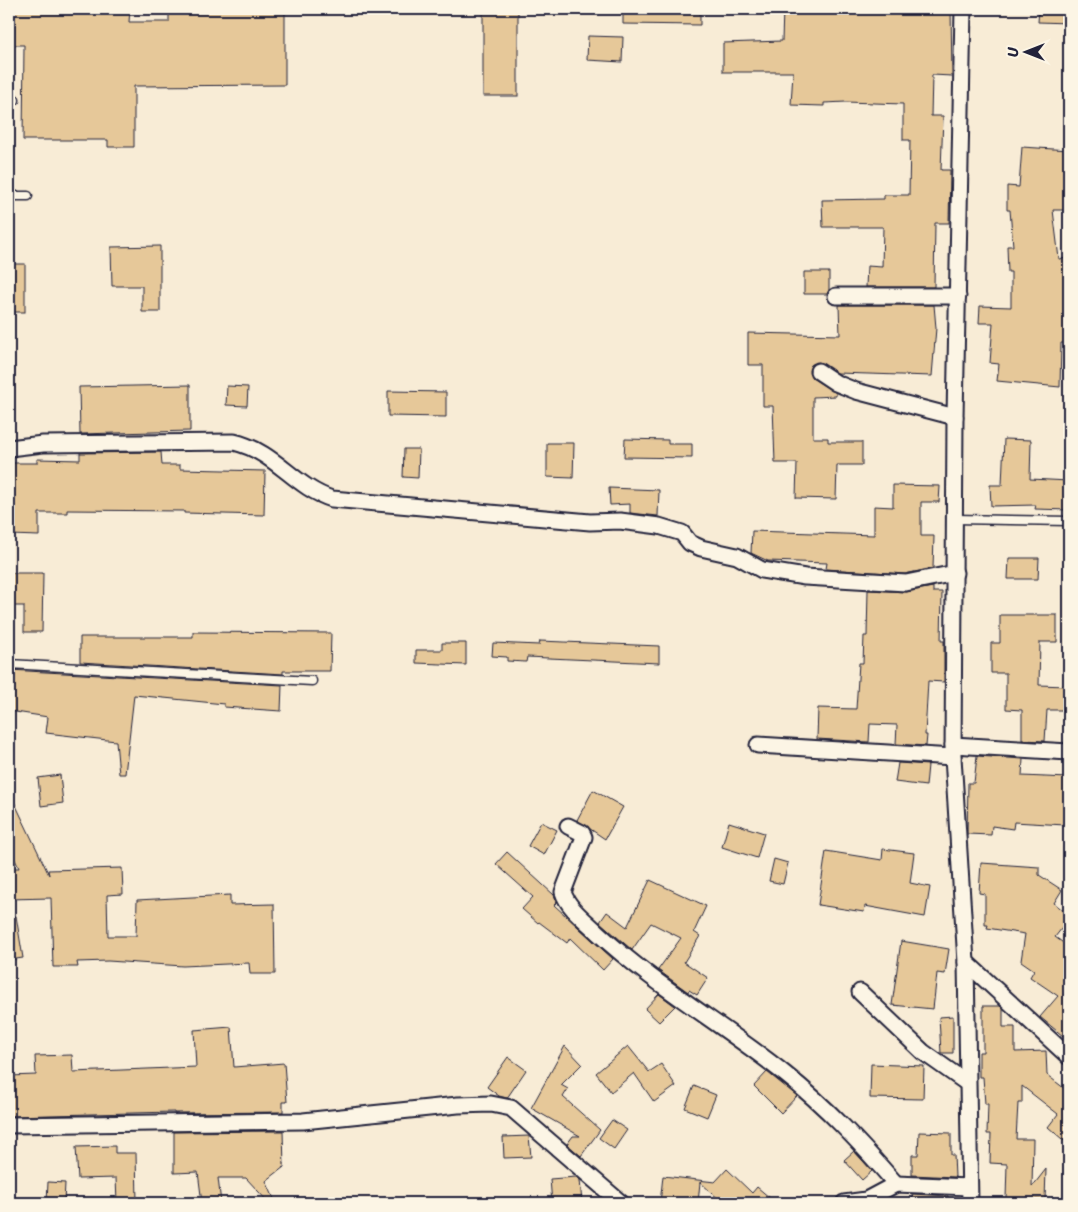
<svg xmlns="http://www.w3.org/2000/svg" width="1078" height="1212" viewBox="0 0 1078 1212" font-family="Sriracha,sans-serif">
  <rect width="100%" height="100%" fill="#f8ecd6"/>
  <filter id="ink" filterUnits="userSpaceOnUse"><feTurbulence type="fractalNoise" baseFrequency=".02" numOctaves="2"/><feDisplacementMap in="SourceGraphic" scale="10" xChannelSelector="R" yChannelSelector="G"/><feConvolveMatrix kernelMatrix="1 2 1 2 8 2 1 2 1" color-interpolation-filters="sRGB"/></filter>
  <g filter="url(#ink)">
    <!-- building -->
    <g fill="#e6c899" stroke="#22223b">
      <polygon points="14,9 130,9 129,22 169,22 169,9 285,9 285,85 134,86 134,147 108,147 108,140 23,140 24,45 14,45"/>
      <polygon points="623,9 700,9 700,25 623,24"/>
      <polygon points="783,9 951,9 952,76 932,75 931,116 943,116 941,170 950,170 949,223 935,223 934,287 866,287 867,266 882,267 883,227 823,227 822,200 884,199 884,195 909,195 910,140 903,140 903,104 846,102 824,103 824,106 791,105 793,72 723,72 723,43 782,41"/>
      <polygon points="1039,9 1069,9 1069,23 1038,22"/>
      <rect x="483" y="10" width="35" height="86"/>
      <polygon points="588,36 623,37 622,62 587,60"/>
      <polygon points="1022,147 1069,150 1066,210 1053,210 1059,259 1068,258 1069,300 1066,343 1061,343 1060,387 997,381 999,364 990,363 993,323 979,323 980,306 1011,307 1011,272 1008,272 1007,246 1013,246 1010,210 1007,210 1007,186 1019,187"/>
      <polygon points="160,246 160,312 142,312 142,286 112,286 111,247"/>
      <rect x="9" y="264" width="16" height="48"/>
      <polygon points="804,272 829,272 829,290 827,294 804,294"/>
      <polygon points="839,305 934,305 936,328 932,376 837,373 819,362 811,365 809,371 812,378 836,393 836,396 813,397 813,438 828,438 828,442 862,442 862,465 837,465 836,499 796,498 797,463 775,463 773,406 763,406 763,365 748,365 748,333 840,335"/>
      <polygon points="190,385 190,431 80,434 79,387"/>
      <polygon points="227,386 248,387 247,406 226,405"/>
      <polygon points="388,391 446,392 446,417 388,416"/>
      <polygon points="625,439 668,440 668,444 692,444 692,458 624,457"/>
      <polygon points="1004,439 1031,440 1030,479 1069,481 1069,510 1035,509 1036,505 991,506 990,485 1002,485"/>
      <polygon points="547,443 574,443 573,478 547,477"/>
      <polygon points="404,449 419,449 418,478 403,477"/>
      <polygon points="161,452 162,465 180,465 180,469 265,471 264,515 184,513 184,511 67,510 67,513 39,513 39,536 10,535 9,463 37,463 37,459 80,460 80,453"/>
      <polygon points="893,485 940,486 939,502 921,502 921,536 934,536 933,568 905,574 826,569 827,563 768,561 751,553 752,531 874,535 874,506 893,507"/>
      <polygon points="609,488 659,490 658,516 630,513 630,504 610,505"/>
      <polygon points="1009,558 1039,558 1038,579 1008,579"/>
      <polygon points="9,573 43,573 42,632 24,632 24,606 9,606"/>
      <polygon points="933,587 933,592 942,592 941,641 944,641 944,682 928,681 925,735 927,735 926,746 896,744 897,725 870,724 869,742 817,739 818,708 856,709 859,663 863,663 864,636 867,636 868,590 906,592"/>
      <polygon points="1000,615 1057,615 1057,642 1040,642 1039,685 1066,686 1065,710 1047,710 1045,741 1022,740 1022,710 1006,709 1006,673 991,673 991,643 1000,643"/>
      <polygon points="193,632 331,633 330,671 283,671 283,674 80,662 80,637 193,637"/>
      <polygon points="540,641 659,646 659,663 527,657 526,662 507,661 507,657 492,656 493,643 539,645"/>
      <polygon points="442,643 466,643 466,665 416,663 416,650 442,650"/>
      <polygon points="9,670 282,685 281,711 224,707 224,704 134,695 125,774 119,774 116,741 46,733 48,717 9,711"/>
      <polygon points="977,756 1023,759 1022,776 1069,778 1069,813 1066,813 1065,825 1014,822 1013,829 992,826 991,835 967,834 968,783 974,783"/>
      <polygon points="898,763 928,765 926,786 895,782"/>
      <polygon points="60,775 63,803 41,806 38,778"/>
      <polygon points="593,790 623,807 605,839 577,820"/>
      <polygon points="9,791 49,875 48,870 122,868 123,894 107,895 108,936 136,936 137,900 230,895 230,905 274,904 275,974 250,974 249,963 183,966 108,961 77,962 78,967 53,967 51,898 9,899 9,868 19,868 9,847"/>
      <polygon points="541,822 557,830 544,855 528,846"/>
      <polygon points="729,822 764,833 757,858 722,847"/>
      <polygon points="883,849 914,853 910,883 930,887 925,917 865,906 864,912 818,905 826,851 882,860"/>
      <polygon points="507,852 554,895 557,902 554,905 613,959 603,970 570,938 567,943 539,922 538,923 522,909 533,897 496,864"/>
      <polygon points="774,859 788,863 783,884 769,881"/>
      <polygon points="981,863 1039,867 1039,875 1062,890 1054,903 1069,915 1069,919 1055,937 1069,947 1069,1041 1040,1017 1058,996 1030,977 1034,970 1021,961 1025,934 987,928 988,925 985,925 985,894 979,893"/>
      <polygon points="650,880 706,906 694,932 700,936 684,962 708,978 697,995 689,990 688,992 658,970 681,938 651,923 632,950 600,922 607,912 627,927"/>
      <polygon points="16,916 23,958 9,960 9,917"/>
      <polygon points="901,941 949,949 945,974 937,973 933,1009 892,1005"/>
      <polygon points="659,994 675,1006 659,1022 645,1009"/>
      <polygon points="983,1006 1000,1006 1003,1009 1003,1027 1015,1027 1015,1052 1046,1051 1047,1075 1069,1092 1069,1145 1048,1127 1058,1114 1022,1086 1022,1103 1018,1103 1016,1139 1033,1139 1032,1187 1046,1169 1045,1200 1006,1199 1007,1164 990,1163 991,1134 987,1134 988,1104 985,1104 983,1077 979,1077 979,1052 983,1052"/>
      <polygon points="953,1016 953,1053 941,1053 939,1017"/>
      <polygon points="231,1027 234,1067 284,1063 287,1102 283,1102 283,1112 174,1113 174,1112 9,1116 9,1076 36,1075 35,1056 72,1055 73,1072 196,1067 194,1030"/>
      <polygon points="565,1046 582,1064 561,1085 568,1089 563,1097 600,1130 581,1156 567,1144 573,1136 580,1136 531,1108"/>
      <polygon points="628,1046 649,1072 661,1064 676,1086 654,1102 634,1073 611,1092 596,1073"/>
      <polygon points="508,1057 526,1070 507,1098 499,1096 487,1087"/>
      <polygon points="871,1064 924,1066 923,1099 870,1098"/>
      <polygon points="767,1072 797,1096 781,1113 754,1086"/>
      <polygon points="694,1086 716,1095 707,1117 685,1108"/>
      <polygon points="612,1120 627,1130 614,1149 599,1138"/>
      <polygon points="283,1131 284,1167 266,1181 276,1203 269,1203 246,1178 218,1178 221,1203 202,1203 198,1172 174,1173 174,1132"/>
      <polygon points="919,1132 951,1133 951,1155 954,1155 955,1177 912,1175 912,1155 918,1155"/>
      <polygon points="529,1136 531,1157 504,1158 503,1137"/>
      <polygon points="115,1146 115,1153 136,1153 137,1203 117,1203 116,1178 78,1179 76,1147"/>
      <polygon points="854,1151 872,1171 862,1180 844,1160"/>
      <polygon points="727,1169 752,1193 757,1187 776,1203 723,1203 700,1182 698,1203 660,1203 663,1176 715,1182"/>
      <polygon points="576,1177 580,1180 582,1203 552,1203 550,1179"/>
      <polygon points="48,1182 65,1183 64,1203 47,1203"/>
      <polygon points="912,1194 948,1196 948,1203 913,1203"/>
    </g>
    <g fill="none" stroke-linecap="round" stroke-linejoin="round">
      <defs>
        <g id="service">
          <polyline points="9,100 15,100"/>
          <polyline points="9,196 28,196"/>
          <polyline points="955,519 1069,521"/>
          <polyline points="9,664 312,681"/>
        </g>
        <g id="minor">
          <polyline points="963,9 955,417 953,757 966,962 970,1203"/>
          <polyline points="836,296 958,296"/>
          <polyline points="818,371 836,383 856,391 955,417"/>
          <path d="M9 448 43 444 234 442C276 452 294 487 332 499L590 522 620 521 659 526 682 533 690 543 701 548 737 556 762 570 805 577 906 583 955 573"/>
          <polyline points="758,745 953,757"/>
          <polyline points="953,745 1069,752"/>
          <path d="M568 826 582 833 584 837 563 892C568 908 585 920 597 932 655 986 724 1025 785 1074 826 1106 862 1145 896 1184"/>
          <polyline points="966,962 1069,1057"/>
          <polyline points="860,992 923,1052 967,1083"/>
          <polyline points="9,1125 303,1121 458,1105 491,1104 511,1108 621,1203"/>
          <polyline points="844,1203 866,1200 896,1184 969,1187"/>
        </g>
      </defs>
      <!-- service casing -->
      <use href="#service" stroke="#22223b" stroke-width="11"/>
      <!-- minor casing -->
      <use href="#minor" stroke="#22223b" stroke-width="19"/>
      <!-- service -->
      <use href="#service" stroke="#fcf5e5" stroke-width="8"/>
      <!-- minor -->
      <use href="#minor" stroke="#fcf5e5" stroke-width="15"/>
    </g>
  </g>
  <!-- margin -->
  <rect width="1078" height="1212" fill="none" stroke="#fcf5e5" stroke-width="30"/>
  <rect x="15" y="15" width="1048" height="1182" fill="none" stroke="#22223b" stroke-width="2" filter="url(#ink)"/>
  <!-- north arrow -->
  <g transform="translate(1026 52) rotate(270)" stroke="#fcf5e5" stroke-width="4" paint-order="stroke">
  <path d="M0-4L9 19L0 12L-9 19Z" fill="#22223b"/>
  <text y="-8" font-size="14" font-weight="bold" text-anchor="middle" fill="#22223b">U</text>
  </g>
</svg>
